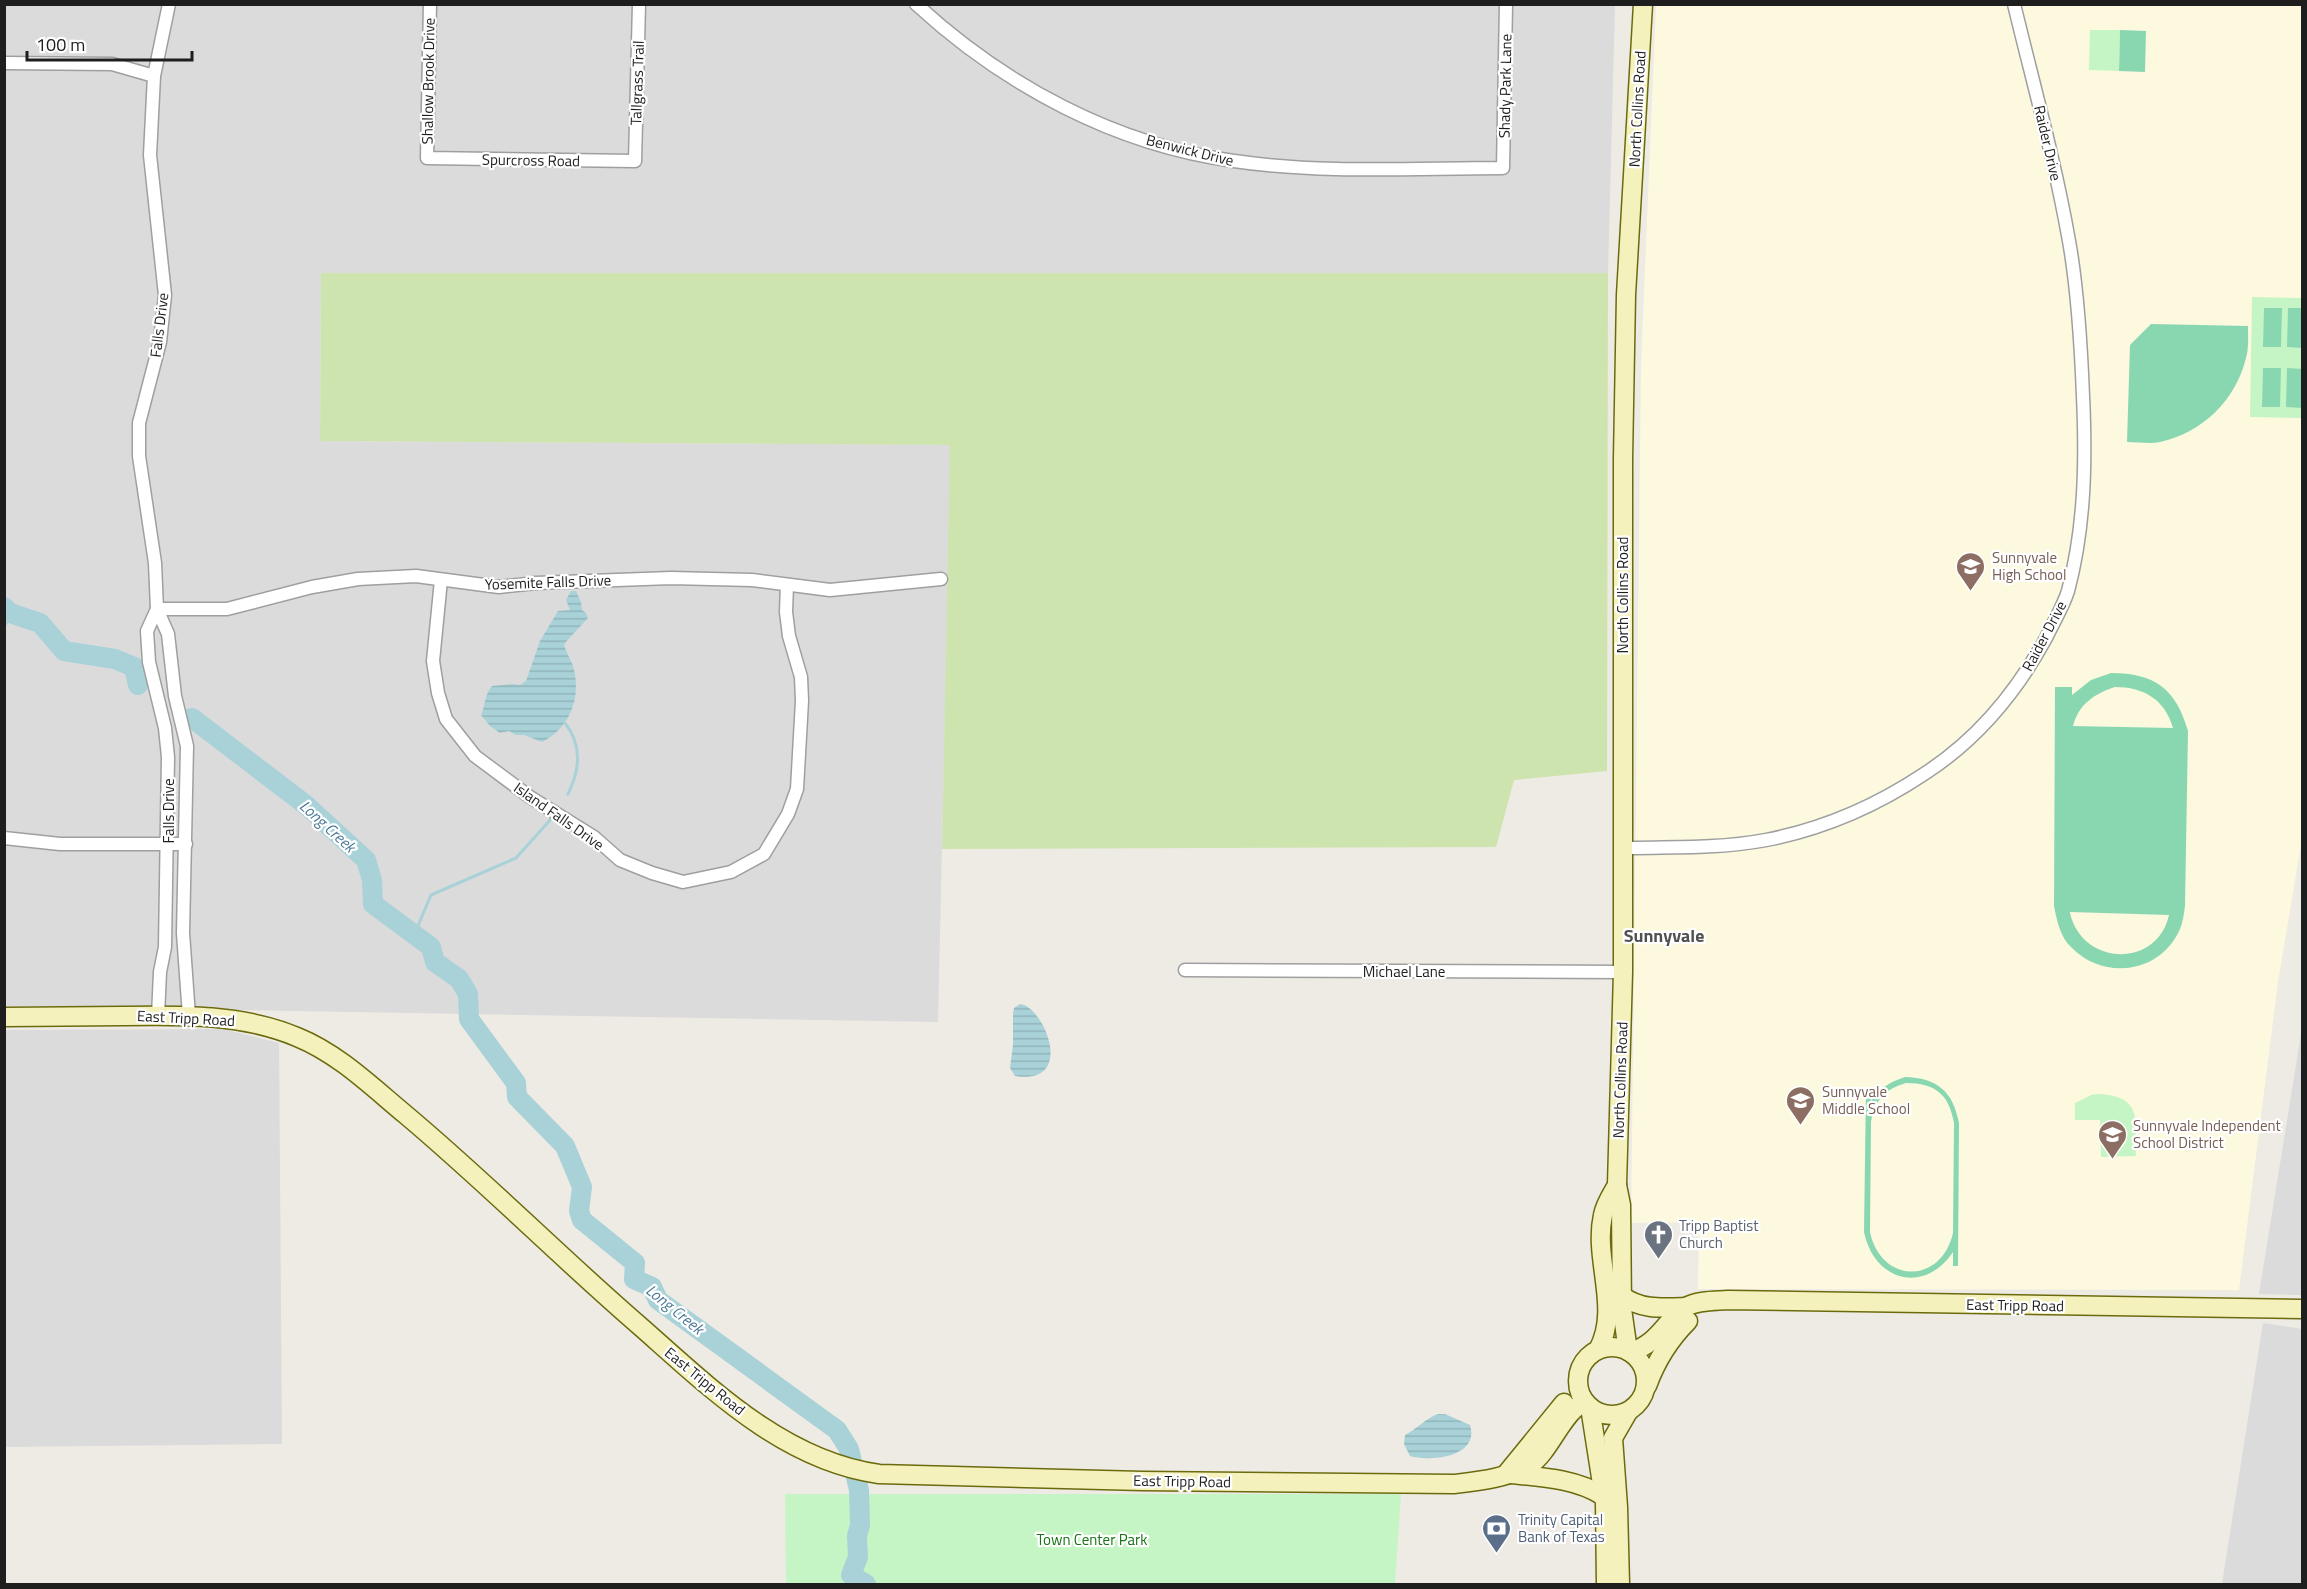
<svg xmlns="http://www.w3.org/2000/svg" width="2307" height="1589" viewBox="0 0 2307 1589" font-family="'Titillium Web',sans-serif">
  <defs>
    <pattern id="water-rules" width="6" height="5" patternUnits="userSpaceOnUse" patternTransform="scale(1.5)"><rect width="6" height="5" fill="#a8d2d8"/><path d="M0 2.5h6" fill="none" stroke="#90b4b9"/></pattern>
  </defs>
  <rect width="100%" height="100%" fill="#eeeae4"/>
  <!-- residential -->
  <g fill="#dcdbdb">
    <polygon points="5,5 1615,5 1608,273 321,273 320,441 951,445 938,1022 5,1006"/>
    <polygon points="2302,1028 2302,1295 2259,1294"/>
    <polygon points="223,1029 279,1043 282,1444 5,1447 5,1030"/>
    <polygon points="2263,1323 2302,1329 2302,1584 2222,1584"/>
  </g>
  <!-- education -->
  <polygon fill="#fcf9df" points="1656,5 2302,5 2302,839 2278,982 2239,1290 1698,1289 1699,1222 1631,1223 1641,364"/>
  <!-- grass -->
  <polygon fill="#cee4ae" points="321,273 1608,273 1607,771 1514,780 1496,847 942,849 950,445 320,441"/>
  <!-- park -->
  <g fill="#c6f5c5">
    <polygon points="2090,30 2120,30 2119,71 2089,70"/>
    <polygon points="2252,297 2302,298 2302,418 2250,417"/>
    <path d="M2098 1094C2144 1096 2135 1121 2136 1156L2101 1157 2100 1120H2075V1103L2091 1095Z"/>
    <polygon points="785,1494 1401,1494 1395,1584 786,1584"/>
  </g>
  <!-- pitch -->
  <g fill="#89d7b0" fill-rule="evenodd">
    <polygon points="2120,30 2146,31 2145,72 2119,71"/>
    <polygon points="2264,308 2282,308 2281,347 2263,347"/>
    <polygon points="2288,308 2302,308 2302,348 2287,347"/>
    <path d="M2151 324 2248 326C2248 336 2249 348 2246 358 2236 400 2202 433 2160 442 2150 444 2138 442 2127 442L2130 345Z"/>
    <polygon points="2263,368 2281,368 2280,407 2262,407"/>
    <polygon points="2287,368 2302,369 2302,408 2286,407"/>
    <path d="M2111 673C2155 673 2176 689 2188 731L2185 906C2184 913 2183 922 2180 929 2161 973 2105 981 2072 948 2060 937 2057 921 2054 906L2055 687H2072V695L2091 680ZM2115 687C2143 687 2165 699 2173 728L2073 726C2079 704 2094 694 2115 687ZM2070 913V912L2169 915C2157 969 2082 966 2070 913Z"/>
    <path d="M1905 1077C1937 1078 1953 1091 1959 1123L1958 1266H1953V1252C1924 1295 1874 1281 1864 1232L1866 1088H1871V1101C1880 1088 1890 1082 1905 1077ZM1906 1083C1935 1083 1949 1094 1954 1123L1953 1233C1941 1285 1881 1284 1870 1232L1871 1122C1875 1100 1885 1089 1906 1083Z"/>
  </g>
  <!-- water -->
  <g fill="url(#water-rules)">
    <path d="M571 591H576L581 602 582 610 586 613 588 618 564 644C566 654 572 660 574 670 581 699 569 729 542 742L524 735H516L509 731 500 733 490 726 481 715C486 704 484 695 492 686L512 684 520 685 526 681 540 641 558 611 570 610 566 600Z"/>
    <path d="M1020 1004C1044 1006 1077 1086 1015 1076L1010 1068 1013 1045V1013L1014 1008Z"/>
    <path d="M1438 1414H1445L1470 1425C1480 1457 1431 1462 1410 1456L1404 1444 1405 1435C1417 1429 1426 1418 1438 1414Z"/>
  </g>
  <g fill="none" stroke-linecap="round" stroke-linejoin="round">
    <!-- stream -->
    <g stroke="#a8d2d8" stroke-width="3">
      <polyline points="4,628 10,613"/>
      <path d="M565 723C583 746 580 770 568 794"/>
      <polyline points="414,935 431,895 516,858 551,819"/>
    </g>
    <!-- river -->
    <g stroke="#a8d2d8" stroke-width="20">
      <polyline points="4,607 10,613 40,623 64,651 115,659 134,667 138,685"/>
      <polyline points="192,718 306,805 366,860 372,880 373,904 431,947 435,962 459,979 468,994 469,1019 516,1083 517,1097 565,1146 582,1187 579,1211 582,1220 635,1263 634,1279 652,1287 658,1300 837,1430 849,1449 859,1490 860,1525 857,1536 858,1557 851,1575 866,1584"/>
    </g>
    <defs>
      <g id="street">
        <polyline points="169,4 154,76 150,155 165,295 160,342 139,423 139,456 155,563 157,609 168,634 175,696 187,746 183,933 189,1016"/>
        <polyline points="430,4 427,158 635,161 639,4"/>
        <path d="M916 4C1004 85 1115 145 1234 161 1323 174 1414 168 1503 168L1506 4"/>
        <polyline points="4,63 112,64 154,76"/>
        <polyline points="441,580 433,661 438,693 446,719 475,756 530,797 594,837 620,860 652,873 683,882 731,872 764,854 788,814 797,789 802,701 801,677 789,636 786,612 787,585"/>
        <polyline points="157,609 227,609 312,587 358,579 416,576 499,587 536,583 671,578 752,580 830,590 941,579"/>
        <polyline points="157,609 147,631 149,662 165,728 168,757 165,947 160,972 158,1016"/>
        <polyline points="4,838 60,844 186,844"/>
        <path d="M1622 848C1670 847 1718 849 1766 840 1823 829 1876 806 1924 774 1977 740 2016 693 2046 638 2053 623 2063 607 2068 591 2085 527 2086 461 2083 396 2081 345 2078 291 2069 241 2055 161 2033 83 2014 4"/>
        <polyline points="1185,970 1623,972"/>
      </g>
      <g id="secondary">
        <path d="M4 1017C44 1017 84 1016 124 1016 182 1015 243 1014 297 1037 339 1054 372 1087 406 1115 487 1183 561 1258 641 1327 710 1388 784 1461 879 1474L1142 1481 1454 1484C1479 1481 1509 1478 1531 1464 1550 1452 1566 1405 1586 1403"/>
        <path d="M1621 1295C1640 1310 1662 1308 1686 1307"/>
        <circle cx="1612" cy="1381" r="34"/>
        <path d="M1598 1350C1621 1308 1593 1260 1603 1215 1605 1204 1612 1194 1617 1185"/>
        <polyline points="1628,1351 1622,1309 1621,1205 1617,1185 1623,972 1623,459 1626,295 1643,4"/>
        <path d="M1630 1352C1659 1344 1665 1320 1686 1307 1698 1300 1715 1301 1728 1300L2302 1309"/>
        <path d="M1647 1386C1656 1361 1669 1340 1688 1321"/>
        <polyline points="1590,1407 1605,1503 1606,1584"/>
        <polyline points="1507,1473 1564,1403"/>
        <path d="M1511 1474C1542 1477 1577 1479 1603 1496"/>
        <polyline points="1620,1584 1618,1507 1613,1438 1628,1412"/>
      </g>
    </defs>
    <!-- street casing -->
    <use href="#street" stroke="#9f9f9f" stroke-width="15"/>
    <!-- secondary casing -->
    <use href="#secondary" stroke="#6b6b0e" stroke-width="21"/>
    <!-- street -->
    <use href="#street" stroke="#fff" stroke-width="12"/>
    <!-- secondary -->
    <use href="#secondary" stroke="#f4f1bc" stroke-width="18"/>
  </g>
  <!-- icons -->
  <defs>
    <symbol id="school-pin" viewBox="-11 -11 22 30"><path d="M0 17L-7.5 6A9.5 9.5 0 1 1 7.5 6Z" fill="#8d6e63" stroke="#fff"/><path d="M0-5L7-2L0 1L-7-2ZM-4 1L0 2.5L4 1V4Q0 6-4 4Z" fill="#fff"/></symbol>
    <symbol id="church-pin" viewBox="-11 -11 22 30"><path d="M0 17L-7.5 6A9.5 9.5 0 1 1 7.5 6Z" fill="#6b7280" stroke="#fff"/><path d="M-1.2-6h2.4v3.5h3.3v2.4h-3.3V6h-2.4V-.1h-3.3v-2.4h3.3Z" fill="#fff"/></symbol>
    <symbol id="bank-pin" viewBox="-11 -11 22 30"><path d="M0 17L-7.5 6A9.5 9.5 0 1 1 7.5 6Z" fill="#5c6f8a" stroke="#fff"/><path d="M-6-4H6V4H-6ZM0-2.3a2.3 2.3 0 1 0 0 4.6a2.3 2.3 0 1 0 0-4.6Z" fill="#fff"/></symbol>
  </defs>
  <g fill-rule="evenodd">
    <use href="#school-pin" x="1954" y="550" width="33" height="45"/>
    <use href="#school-pin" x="1784" y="1084" width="33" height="45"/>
    <use href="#school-pin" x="2096" y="1118" width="33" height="45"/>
    <use href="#church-pin" x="1642" y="1218" width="33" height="45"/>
    <use href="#bank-pin" x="1480" y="1512" width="33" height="45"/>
  </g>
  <g text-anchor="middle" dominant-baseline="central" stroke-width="4.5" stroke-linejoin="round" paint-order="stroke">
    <!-- street labels -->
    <g font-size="15" fill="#1e1e1e" stroke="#fff">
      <text transform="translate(428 81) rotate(-89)">Shallow Brook Drive</text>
      <text transform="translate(637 83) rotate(-88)">Tallgrass Trail</text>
      <text transform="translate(1505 86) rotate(-89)">Shady Park Lane</text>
      <text transform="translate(1637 109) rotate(-87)">North Collins Road</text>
      <text transform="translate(2048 143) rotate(77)">Raider Drive</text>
      <text transform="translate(1190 150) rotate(14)">Benwick Drive</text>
      <text transform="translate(531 160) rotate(1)">Spurcross Road</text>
      <text transform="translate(159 325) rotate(-83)">Falls Drive</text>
      <text transform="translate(548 582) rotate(-2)">Yosemite Falls Drive</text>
      <text transform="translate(1622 595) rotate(-90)">North Collins Road</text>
      <text transform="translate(2044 636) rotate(-62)">Raider Drive</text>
      <text transform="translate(168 811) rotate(-90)">Falls Drive</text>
      <text transform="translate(559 816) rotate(35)">Island Falls Drive</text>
      <text x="1404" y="971">Michael Lane</text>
      <text transform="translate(186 1018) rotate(3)">East Tripp Road</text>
      <text transform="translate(1620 1080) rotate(-88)">North Collins Road</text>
      <text transform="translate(2015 1305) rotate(1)">East Tripp Road</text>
      <text transform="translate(705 1381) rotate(39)">East Tripp Road</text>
      <text transform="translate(1182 1481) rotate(1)">East Tripp Road</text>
    </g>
    <!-- education labels -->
    <g font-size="15" fill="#785e54" stroke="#fff" text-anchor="start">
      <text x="1992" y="557">Sunnyvale<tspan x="1992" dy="17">High School</tspan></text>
      <text x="1822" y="1091">Sunnyvale<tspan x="1822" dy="17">Middle School</tspan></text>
      <text x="2133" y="1125">Sunnyvale Independent<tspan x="2133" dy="17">School District</tspan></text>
    </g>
    <!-- worship labels -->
    <g font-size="15" fill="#5b616d" stroke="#fff" text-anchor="start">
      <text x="1679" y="1225">Tripp Baptist<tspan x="1679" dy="17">Church</tspan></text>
    </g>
    <!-- service labels -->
    <g font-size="15" fill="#4e5e75" stroke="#fff" text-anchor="start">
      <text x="1518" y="1519">Trinity Capital<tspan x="1518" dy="17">Bank of Texas</tspan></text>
    </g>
    <!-- park labels -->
    <g font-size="15" fill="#177314" stroke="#fff">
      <text x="1092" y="1539">Town Center Park</text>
    </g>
    <!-- water labels -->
    <g font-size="16" font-style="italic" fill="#4c7896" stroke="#fff">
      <text transform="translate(328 826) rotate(42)">Long Creek</text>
      <text transform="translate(675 1309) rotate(39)">Long Creek</text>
    </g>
    <!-- quarter labels -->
    <g font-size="18" font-weight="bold" fill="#515151" stroke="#fff">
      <text x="1664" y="935">Sunnyvale</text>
    </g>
  </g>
  <!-- border -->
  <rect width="2307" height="1589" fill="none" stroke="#1e1e1e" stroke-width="12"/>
  <!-- scale -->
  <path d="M27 51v9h165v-9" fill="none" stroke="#1e1e1e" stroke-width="3"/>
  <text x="36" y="51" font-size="18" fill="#1e1e1e" stroke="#ffffff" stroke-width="4.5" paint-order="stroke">100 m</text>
</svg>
